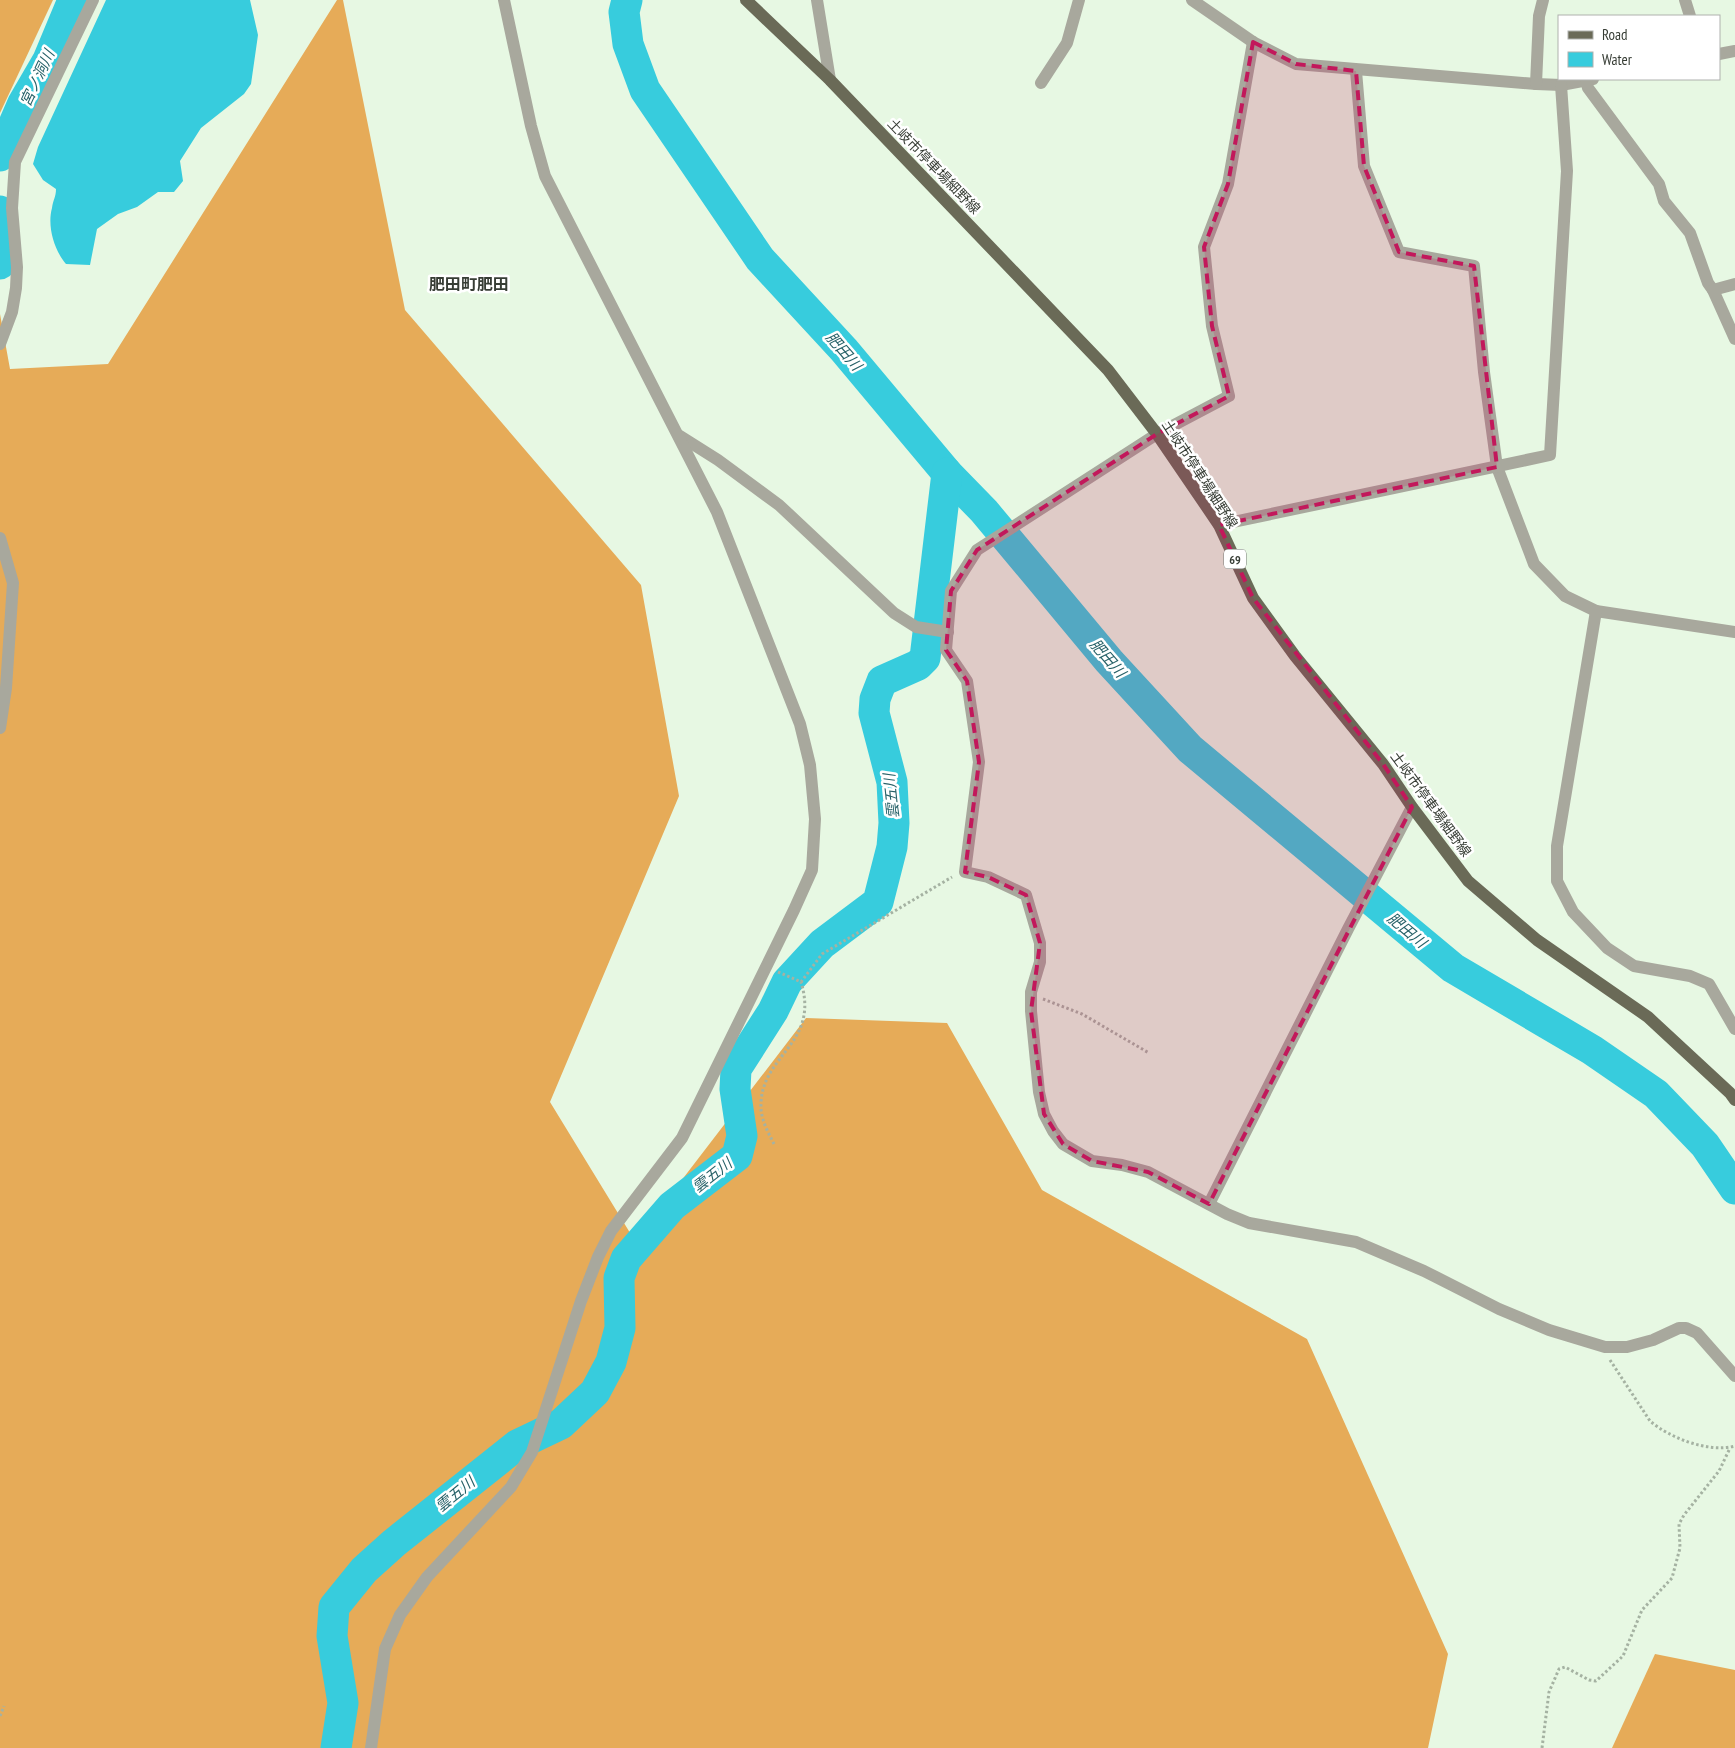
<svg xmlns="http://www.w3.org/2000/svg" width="1735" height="1748" viewBox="0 0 1735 1748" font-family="'PT Sans Narrow','Noto Sans JP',sans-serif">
  <rect width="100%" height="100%" fill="#e7f8e3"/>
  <!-- forest -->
  <g fill="#e6ab58">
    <polygon points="0,0 53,0 0,113"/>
    <polygon points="337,0 343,0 405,310 641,585 679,796 550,1102 635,1241 806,1018 947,1023 1042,1190 1307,1339 1448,1654 1428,1748 0,1748 0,314 10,369 108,364"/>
    <polygon points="1655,1654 1735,1670 1735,1748 1612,1748"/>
  </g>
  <!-- water -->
  <path fill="#37ccdd" d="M106 0H250L258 35 251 84 244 94 201 128 180 161 183 181 174 192H158L137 207 118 214 97 229 90 265 66 264C54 250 47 226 52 208 53 200 56 197 56 189L43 180 33 164 38 147Z"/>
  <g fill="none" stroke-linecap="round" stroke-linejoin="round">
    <!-- river -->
    <g stroke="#37ccdd" stroke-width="31">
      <polyline points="627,0 624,12 628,44 645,90 760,259 844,350 947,473 984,511 1109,661 1190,749 1453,968 1592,1050 1656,1094 1705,1145 1735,1189"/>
      <polyline points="0,156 23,103 48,60 73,0"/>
      <polyline points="0,211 3,241 0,264"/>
      <polyline points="336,1748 343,1703 332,1636 334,1607 364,1570 394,1543 517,1445 561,1424 595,1392 611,1362 620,1328 619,1278 626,1259 672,1206 737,1156 742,1136 735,1089 736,1069 773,1011 787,982 822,944 878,902 892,847 894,823 892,782 874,713 875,699 882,681 918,665 925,658 947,473"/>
    </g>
    <!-- path -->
    <g stroke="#a5b2a2" stroke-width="3" stroke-dasharray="2.5 2.5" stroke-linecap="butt">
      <polyline points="778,972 801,982 822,954 952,877"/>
      <polyline points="1043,999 1082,1014 1149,1053"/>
      <path d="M774 1144C768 1132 760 1118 761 1104 762 1054 820 1044 801 982"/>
      <path d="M1610 1360 1650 1421C1670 1438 1708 1453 1735 1446"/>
      <polyline points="0,1716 4,1706"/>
      <polyline points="1542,1748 1549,1692 1559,1669 1565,1667 1589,1680 1596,1681 1623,1656 1642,1610 1672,1578 1680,1548 1679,1524 1684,1515 1719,1471 1730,1448"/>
    </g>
    <!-- minor -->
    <g stroke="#a8a89d" stroke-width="12">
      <polyline points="817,0 830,80"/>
      <polyline points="1192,0 1253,42 1296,64 1536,84 1561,85 1593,79"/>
      <polyline points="1685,0 1690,16"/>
      <polyline points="1253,42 1228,184 1204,247 1212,326 1229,396 1157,434 977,550 951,591 946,650 967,681 979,762 965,872 988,877 1026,895 1040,943 1040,962 1031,992 1031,1011 1039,1092 1044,1114 1053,1131 1063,1144 1092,1161 1122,1165 1148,1172 1227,1214 1249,1223 1356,1242 1424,1271 1499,1309 1549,1330 1605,1347 1627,1347 1653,1340 1679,1328 1686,1328 1697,1333 1735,1376"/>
      <polyline points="1719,54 1735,51"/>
      <polyline points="1356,71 1364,166 1399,252 1474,266 1484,372 1497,467 1534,564 1565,596 1596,611 1735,632"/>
      <polyline points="1586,80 1588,88 1659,184 1664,201 1690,233 1708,283 1713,290"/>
      <polyline points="1041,83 1067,43 1079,0"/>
      <polyline points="1536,84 1539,16 1543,0"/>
      <polyline points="1735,284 1713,290 1735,339"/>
      <polyline points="0,344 12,312 16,288 17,267 12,208 15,162 93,0"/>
      <polyline points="680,436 718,460 779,505 894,613 916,627 948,632"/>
      <polyline points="1219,525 1550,455 1567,171 1561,85"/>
      <polyline points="0,538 13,583 6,688 0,728"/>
      <polyline points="1596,611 1557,846 1557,881 1573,912 1607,948 1634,966 1690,976 1709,984 1735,1029"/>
      <polyline points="1209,1204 1348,929 1412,807"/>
    </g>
    <!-- tertiary -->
    <polyline stroke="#a8a89d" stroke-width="12" points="371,1748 385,1649 400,1615 427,1577 511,1487 532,1452 581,1301 598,1257 611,1231 682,1138 794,910 812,870 815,819 810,765 800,724 717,512 545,176 531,126 504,0"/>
    <!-- primary -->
    <polyline stroke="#6a6a57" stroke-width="12" points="746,0 830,80 1108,370 1157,434 1219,525 1253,598 1295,656 1383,764 1412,807 1468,881 1537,940 1648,1017 1730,1093 1735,1100"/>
  </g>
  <!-- marked area -->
  <path fill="#c2185b" fill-opacity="0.2" stroke="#c2185b" stroke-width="4" stroke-dasharray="10 6" stroke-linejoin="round" d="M1253 42 1296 64 1356 71 1364 166 1399 252 1474 266 1497 467 1219 525 1253 598 1383 764 1412 807 1209 1204 1148 1172 1092 1161 1063 1144 1044 1114 1031 1011 1040 943 1026 895 988 877 965 872 979 762 967 681 946 650 951 591 977 550 1157 434 1229 396 1212 326 1204 247 1228 184Z"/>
  <g text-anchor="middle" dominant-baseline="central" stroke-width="5" stroke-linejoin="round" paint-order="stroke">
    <!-- shield labels -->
    <rect fill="#fff" stroke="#737772" stroke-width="1" x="1224" y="549.5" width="22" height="19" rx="4"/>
    <g font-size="12" font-weight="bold" fill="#373d35">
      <text x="1235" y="559">69</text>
    </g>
    <!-- street labels -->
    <g font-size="14" fill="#373d35" stroke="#fff">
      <text transform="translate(934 166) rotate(46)">土岐市停車場細野線</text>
      <text transform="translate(1200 474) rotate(57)">土岐市停車場細野線</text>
      <text transform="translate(1431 804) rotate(54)">土岐市停車場細野線</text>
    </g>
    <!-- water labels -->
    <g font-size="15" font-style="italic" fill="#266067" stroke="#fff">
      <text transform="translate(37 78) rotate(-65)">宮ノ洞川</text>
      <text transform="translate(844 351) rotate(49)">肥田川</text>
      <text transform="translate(1108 658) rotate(49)">肥田川</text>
      <text transform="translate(891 796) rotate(-96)">雲五川</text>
      <text transform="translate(1407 930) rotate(40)">肥田川</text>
      <text transform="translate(712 1175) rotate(-38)">雲五川</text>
      <text transform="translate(455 1494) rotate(-39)">雲五川</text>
    </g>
    <!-- quarter labels -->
    <g font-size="16" font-weight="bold" fill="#373d35" stroke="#fff">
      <text x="469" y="284">肥田町肥田</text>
    </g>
  </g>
  <!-- legend -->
  <rect x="1558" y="15" width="162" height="65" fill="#ffffff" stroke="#afb1ae"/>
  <rect x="1568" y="31" width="25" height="8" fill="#6a6a57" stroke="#afb1ae"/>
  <text x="1602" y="40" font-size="15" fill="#373d35">Road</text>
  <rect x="1568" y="52" width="25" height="15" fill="#37ccdd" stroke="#afb1ae"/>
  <text x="1602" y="65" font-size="15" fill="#373d35">Water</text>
</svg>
